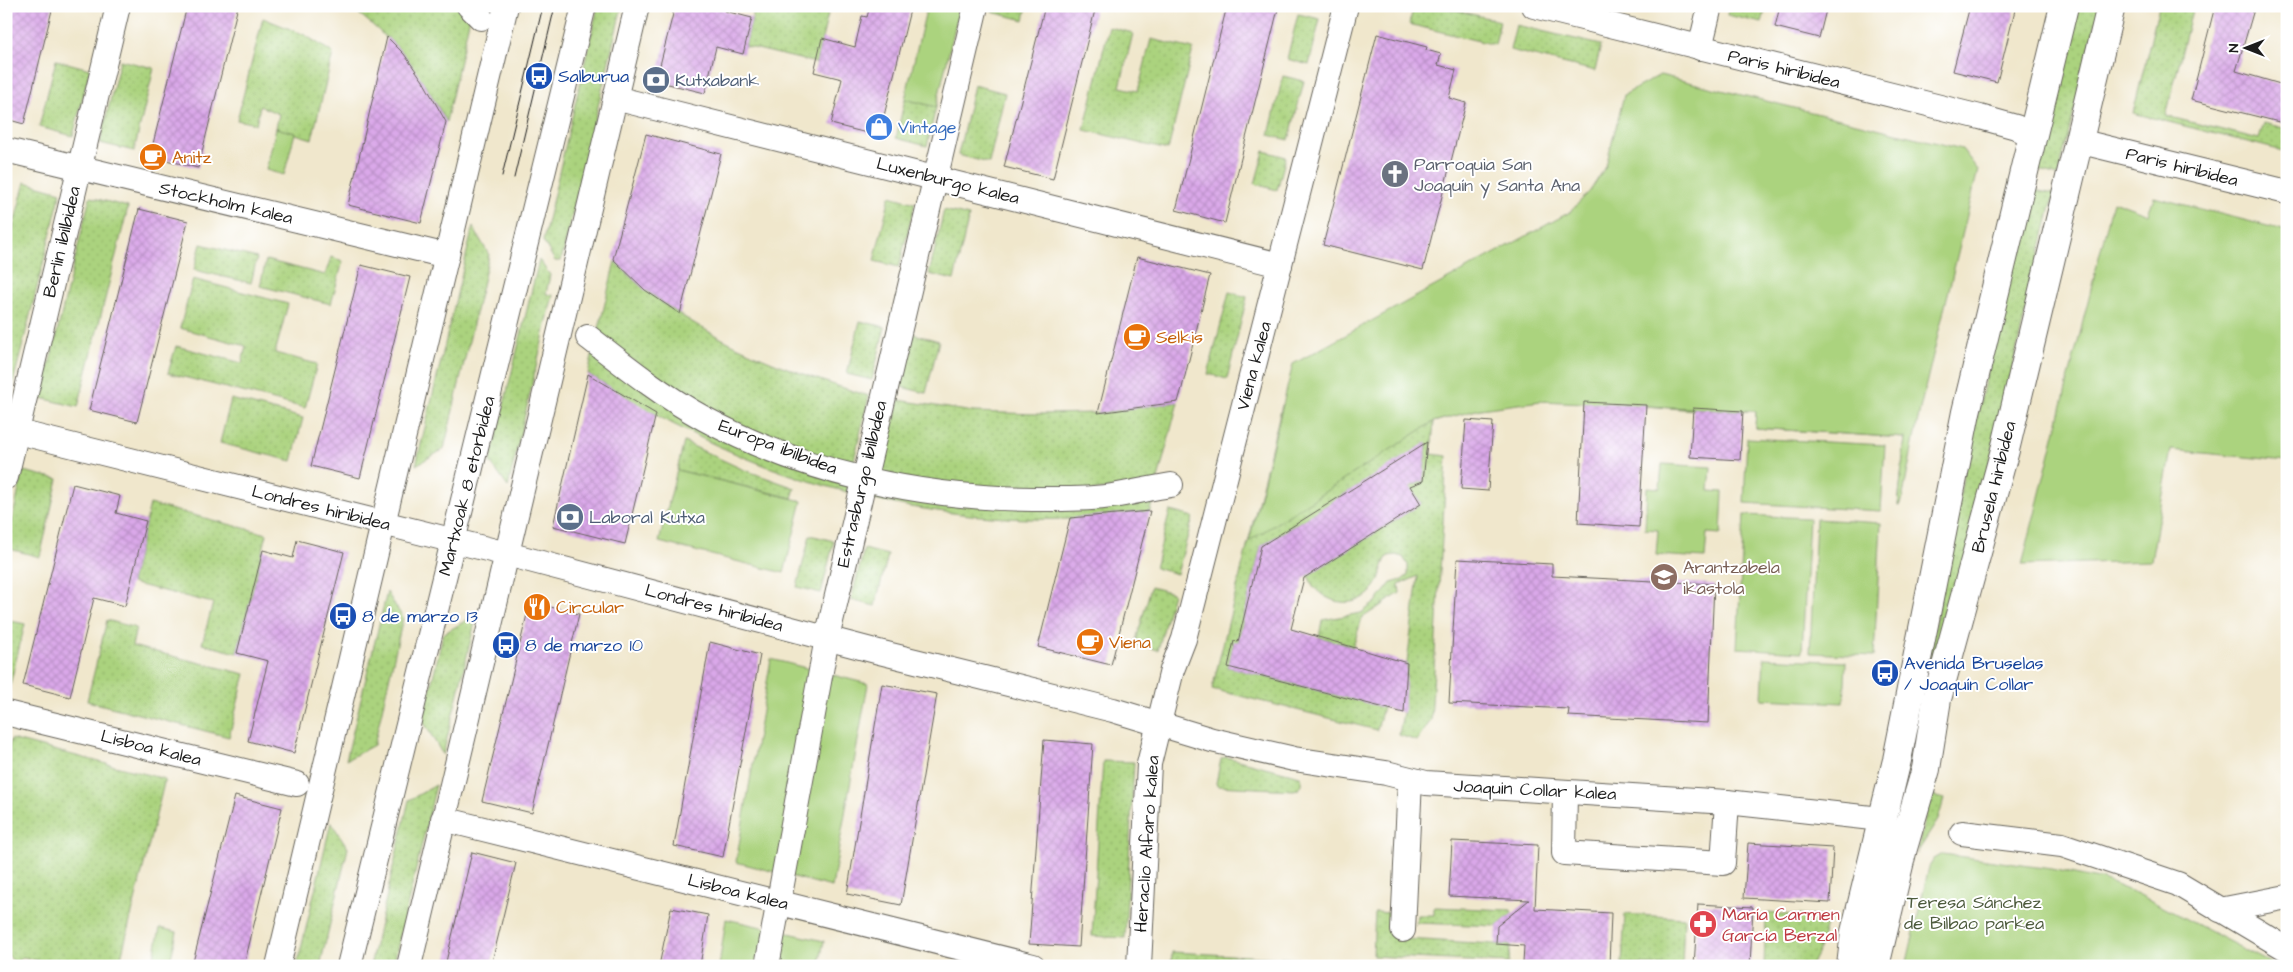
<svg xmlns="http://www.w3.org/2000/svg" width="2293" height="972" viewBox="0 0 2293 972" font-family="'Architects Daughter',sans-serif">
  <defs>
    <pattern id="grass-dots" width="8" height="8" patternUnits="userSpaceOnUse" patternTransform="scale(1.25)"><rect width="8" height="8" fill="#abd37e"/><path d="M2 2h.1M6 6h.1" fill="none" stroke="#93b56c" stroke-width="1.8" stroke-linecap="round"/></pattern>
    <pattern id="building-cross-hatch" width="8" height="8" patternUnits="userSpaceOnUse" patternTransform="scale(1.25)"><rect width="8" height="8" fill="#daa8e9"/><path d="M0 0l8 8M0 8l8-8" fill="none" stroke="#ba90c7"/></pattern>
  </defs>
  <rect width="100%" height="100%" fill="#fff"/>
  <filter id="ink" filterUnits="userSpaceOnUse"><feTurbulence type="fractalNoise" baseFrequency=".02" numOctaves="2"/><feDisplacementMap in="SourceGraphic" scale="10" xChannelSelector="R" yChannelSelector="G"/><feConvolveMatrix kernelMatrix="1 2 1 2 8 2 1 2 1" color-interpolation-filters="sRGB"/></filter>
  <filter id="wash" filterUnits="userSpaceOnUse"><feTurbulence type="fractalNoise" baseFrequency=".0096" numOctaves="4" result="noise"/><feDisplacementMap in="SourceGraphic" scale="20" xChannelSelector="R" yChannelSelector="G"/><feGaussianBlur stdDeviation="1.12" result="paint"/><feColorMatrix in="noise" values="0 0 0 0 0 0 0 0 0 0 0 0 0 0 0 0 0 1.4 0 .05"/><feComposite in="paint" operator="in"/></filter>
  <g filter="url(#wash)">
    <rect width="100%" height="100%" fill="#f0e7cc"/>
    <!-- grass -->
    <g fill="url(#grass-dots)" stroke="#64784d">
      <path d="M349 6H459L470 17 446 122C422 73 393 39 349 6Z"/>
      <polygon points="598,6 622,6 561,261 555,261 543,241"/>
      <polygon points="755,6 830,6 816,63 745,46"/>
      <polygon points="994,6 1027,6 1024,20 992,12"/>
      <polygon points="1414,6 1439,6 1500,21 1495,45 1409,24"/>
      <polygon points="1729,6 1766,6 1762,23 1727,15"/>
      <polygon points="2076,6 2100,6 2058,176 2036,170"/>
      <polygon points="2159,6 2193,6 2166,116 2259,139 2264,123 2287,129 2287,152 2133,113"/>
      <polygon points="1298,14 1320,19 1309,65 1287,59"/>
      <polygon points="263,18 305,35 333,53 312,139 276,128 279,114 260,106 256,124 237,120"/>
      <polygon points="1516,25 1601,45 1595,71 1510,50"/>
      <polygon points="1109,27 1133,33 1120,87 1138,91 1151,39 1193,49 1168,150 1084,130"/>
      <polygon points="56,60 90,69 73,136 39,127"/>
      <polygon points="120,60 154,68 134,151 100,143"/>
      <polygon points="1283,76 1304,81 1289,140 1269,135"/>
      <polygon points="974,85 1005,93 989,163 958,155"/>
      <polygon points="905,99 936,107 927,146 896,138"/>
      <polygon points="1264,151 1286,157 1277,190 1255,184"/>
      <polygon points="25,182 61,192 11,391 6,390 6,255"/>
      <polygon points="2029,189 2054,194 1919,755 1910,753 1965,468"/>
      <polygon points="890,196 915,203 899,267 874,261"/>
      <polygon points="90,197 128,207 78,407 41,398"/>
      <polygon points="944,210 969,216 954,280 929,274"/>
      <polygon points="473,227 489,255 444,449 416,465"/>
      <polygon points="201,244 257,258 251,283 194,270"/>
      <polygon points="331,257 343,261 331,304 260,286 266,260 325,275"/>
      <polygon points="539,260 550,275 546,294 553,295 508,487 490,462"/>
      <path d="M615 261C625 271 635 282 646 290 711 342 791 372 869 396L851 473 738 429 597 337Z"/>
      <polygon points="193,279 288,304 275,353 317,364 305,408 168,373 176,346 242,363 246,346 180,328"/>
      <polygon points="1229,292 1247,297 1227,379 1208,374"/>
      <polygon points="860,321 885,327 872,380 847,374"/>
      <polygon points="914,334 939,341 926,393 901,387"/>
      <path d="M594 347 654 394 849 480 847 492C791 477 738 457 687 431 653 415 621 393 588 374Z"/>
      <path d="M1483 352 1914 435 1901 505 1898 506 1905 438 1755 428 1756 411C1685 414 1613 399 1542 401 1506 401 1468 411 1434 422L1431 454 1447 456 1431 720 1417 741 1399 735 1403 713 1407 663 1418 576 1399 585 1400 593 1362 618 1353 647 1319 637 1322 620 1361 613 1376 602 1391 583 1402 580 1408 575V565L1403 557 1396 555 1388 556C1382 564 1382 573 1378 582 1364 609 1331 608 1313 586 1310 581 1308 574 1306 568L1316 570 1421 504 1410 487 1423 481 1427 443 1261 546 1238 642H1234L1228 667 1383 707 1377 730 1212 689 1282 405Z"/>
      <polygon points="231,399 303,418 292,461 220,443"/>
      <polygon points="899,400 973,412 1039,414 1098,413 1178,402 1157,483 1055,495 880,478"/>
      <polygon points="684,442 742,469 795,488 792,498 677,470"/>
      <polygon points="23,471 58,479 40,557 6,548"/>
      <path d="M878 486 1154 495 1150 511C1123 514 1096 518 1069 519 1004 521 938 513 874 500Z"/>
      <polygon points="150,504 267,534 237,653 202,644 213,603 131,583"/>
      <polygon points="1170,511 1193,517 1177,574 1155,568"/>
      <polygon points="810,535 834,541 821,593 797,587"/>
      <polygon points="864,549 888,555 875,606 851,600"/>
      <polygon points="1151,587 1173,593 1158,650 1135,644"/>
      <polygon points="387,592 403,618 374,745 346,760"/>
      <polygon points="477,614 443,755 423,721 443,634"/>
      <polygon points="6,620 25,624 6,701"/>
      <polygon points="107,620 136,628 132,646 245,674 229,737 87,701"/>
      <polygon points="11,739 165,779 119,966 61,966 23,957 15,963 6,953 6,761"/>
      <path d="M1226 757 1300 776C1303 782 1303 784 1299 789L1293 790 1217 786 1216 783 1221 759Z"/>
      <polygon points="1103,761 1134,762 1125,938 1092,936"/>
      <polygon points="436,785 393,966 370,966 409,800"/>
      <polygon points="1930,795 1944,799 1938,820 1917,853"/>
      <polygon points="331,822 348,848 320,966 297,966"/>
      <polygon points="1434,907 1511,910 1512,914 1497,926 1416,923 1417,915 1434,915"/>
      <polygon points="1375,912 1392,913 1392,929 1406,939 1510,945 1509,963 1373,956"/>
      <polygon points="1766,913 1828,917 1819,950 1811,966 1764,966"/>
      <polygon points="1625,914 1684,918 1682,966 1622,964"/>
      <polygon points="1172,952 1362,962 1362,966 1171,966"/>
    </g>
    <!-- park -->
    <g fill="#abd37e" stroke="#64784d">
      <polygon points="927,6 960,6 936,107 905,99"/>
      <polygon points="1660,75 1962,149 1978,170 1920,409 1901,505 1898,506 1905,438 1755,428 1756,411 1541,401 1480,409 1433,422 1249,541 1293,364 1570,212 1590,191 1606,166 1624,95"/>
      <polygon points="276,128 295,133 284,175 266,170"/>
      <polygon points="2154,197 2287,231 2287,461 2171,450 2151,561 2022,565 2113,201 2148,214"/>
      <polygon points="1747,438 1885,445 1881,511 1744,503"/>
      <polygon points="1662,464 1711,467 1709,491 1723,492 1721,534 1707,533 1705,558 1656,555 1658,530 1645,529 1647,487 1660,488"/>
      <polygon points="677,470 802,501 784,573 659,542"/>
      <polygon points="1744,515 1809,518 1802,652 1737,648"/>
      <polygon points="1816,519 1881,523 1874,656 1810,653"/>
      <polygon points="1764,658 1846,662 1844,703 1762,699"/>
      <polygon points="771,659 868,684 832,887 736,862"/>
      <polygon points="1943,854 2051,869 2103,880 2138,894 2276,966 1906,966 1929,867 1934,859"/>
      <polygon points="726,919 824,941 819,966 719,966"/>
      <polygon points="160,928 177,932 169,966 152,966"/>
    </g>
    <g id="blocks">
      <!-- building -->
      <g fill="url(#building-cross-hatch)">
        <polygon points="6,6 53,6 24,124 6,119"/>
        <polygon points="187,6 238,6 198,168 150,156"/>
        <polygon points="675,6 726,6 725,11 752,18 743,54 716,47 705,93 656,81"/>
        <polygon points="870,6 911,6 879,136 831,124 842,79 814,72 822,38 855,47 862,16 867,17"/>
        <polygon points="1045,6 1096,6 1053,179 1004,167"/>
        <polygon points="1227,6 1266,6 1278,9 1225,223 1176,210"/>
        <polygon points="1780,6 1827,6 1819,38 1775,27"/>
        <polygon points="1970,6 2016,6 1997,82 1953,71"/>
        <polygon points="2215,6 2255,6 2236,71 2287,86 2287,124 2191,100"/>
        <polygon points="1377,34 1427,47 1426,50 1441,54 1438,65 1456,70 1449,98 1466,103 1423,270 1323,245"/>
        <polygon points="387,37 404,54 423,81 446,122 421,223 348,205"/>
        <polygon points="646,134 721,154 680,314 645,290 613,259"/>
        <polygon points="139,209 188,221 137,422 89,410"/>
        <polygon points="1137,257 1210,275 1182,388 1178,402 1098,413"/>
        <polygon points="361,265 410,277 360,478 311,466"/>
        <polygon points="588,374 656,414 625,544 553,526"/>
        <polygon points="1584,402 1646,405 1639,527 1578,523"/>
        <polygon points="1693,408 1743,411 1740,460 1690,457"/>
        <polygon points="1466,420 1493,422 1488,491 1461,489"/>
        <polygon points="1427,442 1423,481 1410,486 1421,504 1304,578 1291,629 1407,663 1404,713 1228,667 1234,641 1238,642 1261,546"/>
        <polygon points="73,484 120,496 116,513 146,521 125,606 94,598 70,697 23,685"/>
        <polygon points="1150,511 1111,665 1038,647 1070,518"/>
        <polygon points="297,540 344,552 294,753 248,741 268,661 237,653 263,550 293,558"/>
        <polygon points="1457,559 1552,564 1552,576 1714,584 1708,723 1568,716 1569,709 1449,703"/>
        <polygon points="530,602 579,614 532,813 482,801"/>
        <polygon points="710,642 760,655 723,857 674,846"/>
        <polygon points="882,684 937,694 901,905 847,894"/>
        <polygon points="1044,740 1093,744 1079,947 1029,944"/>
        <polygon points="235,796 282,808 244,966 192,966"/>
        <polygon points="1452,841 1538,845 1535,909 1611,913 1609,966 1523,963 1524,946 1496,944 1497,926 1529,900 1449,896"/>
        <polygon points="1748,843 1833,848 1830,903 1744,898"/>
        <polygon points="472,852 516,863 491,966 445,966"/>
        <polygon points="1698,904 1753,907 1750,966 1694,966"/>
        <polygon points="671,908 708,915 700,966 659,966"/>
      </g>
    </g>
  </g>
  <g filter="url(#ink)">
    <use href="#blocks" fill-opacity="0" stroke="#66635a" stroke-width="1"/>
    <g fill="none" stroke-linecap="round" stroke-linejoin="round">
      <defs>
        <g id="minor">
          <polyline points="469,6 481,18"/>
          <polyline points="1534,6 1980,117 2016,127 2032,136"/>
          <polyline points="1700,48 1710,6"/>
          <polyline points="615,98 1280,265"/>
          <polyline points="2078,141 2287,192"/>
          <polyline points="6,150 447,256"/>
          <path d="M588 337C625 366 663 396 705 419 805 473 920 498 1033 499 1058 499 1086 500 1112 496 1132 493 1151 488 1171 485"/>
          <polyline points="6,429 507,554 879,652 1113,710 1212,740 1294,759 1386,773 1426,783 1727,802 1881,819 1893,835"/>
          <polyline points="6,477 118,6"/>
          <polyline points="6,713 297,784"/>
          <polyline points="1565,792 1564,853 1723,863 1727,802"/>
          <polyline points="443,819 1033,966"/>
          <polyline points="1962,833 2062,845 2178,884 2287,949"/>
          <polyline points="2220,910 2287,897"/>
          <polyline points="1403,930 1410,780"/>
          <polyline points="278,966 506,6"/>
          <polyline points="349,966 584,6"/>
          <polyline points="409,966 637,6"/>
          <polyline points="767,966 827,638 976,6"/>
          <polyline points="1139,966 1149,764 1172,670 1184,639 1346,6"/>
        </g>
        <g id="major">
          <polyline points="1851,966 1855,932 1897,760 1966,412 2064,6"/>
          <polyline points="1875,966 1903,848 1926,769 1937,699 2005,450 2111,6"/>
        </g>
      </defs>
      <!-- minor casing -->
      <use href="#minor" stroke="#66635a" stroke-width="26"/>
      <!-- major casing -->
      <use href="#major" stroke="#66635a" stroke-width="30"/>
      <!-- minor -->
      <use href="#minor" stroke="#fff" stroke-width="24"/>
      <!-- major -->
      <use href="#major" stroke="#fff" stroke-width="28"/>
      <!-- tram -->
      <g stroke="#1c1c1c" stroke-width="1">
        <polyline points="502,176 543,6"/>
        <polyline points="514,178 555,6"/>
      </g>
    </g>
  </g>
  <!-- icons -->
  <defs>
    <symbol id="bus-disc" viewBox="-11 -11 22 22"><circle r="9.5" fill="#1a4fb4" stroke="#fff"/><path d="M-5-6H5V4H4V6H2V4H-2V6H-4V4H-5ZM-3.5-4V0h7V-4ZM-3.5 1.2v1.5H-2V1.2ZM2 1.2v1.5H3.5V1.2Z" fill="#fff"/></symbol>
    <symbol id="bank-disc" viewBox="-11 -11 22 22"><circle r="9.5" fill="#5c6f8a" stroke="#fff"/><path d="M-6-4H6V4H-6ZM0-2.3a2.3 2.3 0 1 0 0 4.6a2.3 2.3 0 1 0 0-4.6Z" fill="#fff"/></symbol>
    <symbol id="shop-disc" viewBox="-11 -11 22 22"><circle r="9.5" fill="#3f7fe0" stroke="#fff"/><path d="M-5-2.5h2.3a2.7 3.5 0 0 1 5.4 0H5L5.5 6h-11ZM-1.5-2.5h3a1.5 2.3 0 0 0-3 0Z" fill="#fff"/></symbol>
    <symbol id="cafe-disc" viewBox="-11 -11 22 22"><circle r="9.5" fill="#e8710a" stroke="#fff"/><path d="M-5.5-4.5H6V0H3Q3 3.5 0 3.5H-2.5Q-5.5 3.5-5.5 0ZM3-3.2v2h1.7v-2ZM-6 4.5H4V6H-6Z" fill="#fff"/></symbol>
    <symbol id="church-disc" viewBox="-11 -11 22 22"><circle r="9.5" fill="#6b7280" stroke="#fff"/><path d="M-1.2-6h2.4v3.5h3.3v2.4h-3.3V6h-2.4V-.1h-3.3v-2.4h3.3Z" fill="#fff"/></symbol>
    <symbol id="school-disc" viewBox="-11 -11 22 22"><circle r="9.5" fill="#8d6e63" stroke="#fff"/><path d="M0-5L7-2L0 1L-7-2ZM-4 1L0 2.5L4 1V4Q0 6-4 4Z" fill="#fff"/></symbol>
    <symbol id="restaurant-disc" viewBox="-11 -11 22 22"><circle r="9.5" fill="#e8710a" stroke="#fff"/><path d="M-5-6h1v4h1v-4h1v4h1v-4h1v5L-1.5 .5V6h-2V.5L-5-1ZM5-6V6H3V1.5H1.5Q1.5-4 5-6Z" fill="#fff"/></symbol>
    <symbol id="pharmacy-disc" viewBox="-11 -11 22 22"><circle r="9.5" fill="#e0444e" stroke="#fff"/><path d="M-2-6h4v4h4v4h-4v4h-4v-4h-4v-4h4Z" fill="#fff"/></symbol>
  </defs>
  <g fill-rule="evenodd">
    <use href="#bus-disc" x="523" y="60" width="32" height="32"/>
    <use href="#bank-disc" x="640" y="64" width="32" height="32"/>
    <use href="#shop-disc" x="863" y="111" width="32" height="32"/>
    <use href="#cafe-disc" x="137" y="141" width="32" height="32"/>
    <use href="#church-disc" x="1379" y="158" width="32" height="32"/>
    <use href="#cafe-disc" x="1121" y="321" width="32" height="32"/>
    <use href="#bank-disc" x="554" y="501" width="32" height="32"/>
    <use href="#school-disc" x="1648" y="561" width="32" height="32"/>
    <use href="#restaurant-disc" x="521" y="591" width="32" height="32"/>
    <use href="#bus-disc" x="327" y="600" width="32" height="32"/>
    <use href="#cafe-disc" x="1074" y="626" width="32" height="32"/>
    <use href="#bus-disc" x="490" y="629" width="32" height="32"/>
    <use href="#bus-disc" x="1869" y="657" width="32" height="32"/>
    <use href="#pharmacy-disc" x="1687" y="908" width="32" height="32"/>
  </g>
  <g text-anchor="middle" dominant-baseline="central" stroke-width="4" stroke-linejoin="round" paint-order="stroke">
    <!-- street labels -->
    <g font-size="18" fill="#1c1c1c" stroke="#fff">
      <text transform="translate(1784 69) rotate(14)">Paris hiribidea</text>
      <text transform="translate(2182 167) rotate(14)">Paris hiribidea</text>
      <text transform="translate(948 181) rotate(14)">Luxenburgo kalea</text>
      <text transform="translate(226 203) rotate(13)">Stockholm kalea</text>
      <text transform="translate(62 242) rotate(-77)">Berlin ibilbidea</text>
      <text transform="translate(1254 366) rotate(-75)">Viena kalea</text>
      <text transform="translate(778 447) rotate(21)">Europa ibilbidea</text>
      <text transform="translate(862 484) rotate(-77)">Estrasburgo ibilbidea</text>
      <text transform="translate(467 486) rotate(-76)">Martxoak 8 etorbidea</text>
      <text transform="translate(1994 487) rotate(-76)">Brusela hiribidea</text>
      <text transform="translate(321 508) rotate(14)">Londres hiribidea</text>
      <text transform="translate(714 608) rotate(15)">Londres hiribidea</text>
      <text transform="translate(151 748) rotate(14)">Lisboa kalea</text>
      <text transform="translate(1535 790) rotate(3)">Joaquin Collar kalea</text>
      <text transform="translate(1147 844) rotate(-86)">Heraclio Alfaro kalea</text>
      <text transform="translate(738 892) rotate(14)">Lisboa kalea</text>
    </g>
    <!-- transit labels -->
    <g font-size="18" fill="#164399" stroke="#fff" text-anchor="start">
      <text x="558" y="76">Salburua</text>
      <text x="362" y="616">8 de marzo 13</text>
      <text x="525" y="645">8 de marzo 10</text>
      <text x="1904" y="663">Avenida Bruselas<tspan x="1904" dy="21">/ Joaquín Collar</tspan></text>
    </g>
    <!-- service labels -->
    <g font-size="18" fill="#4e5e75" stroke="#fff" text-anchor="start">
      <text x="675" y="80">Kutxabank</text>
      <text x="589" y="517">Laboral Kutxa</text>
    </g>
    <!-- shop labels -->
    <g font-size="18" fill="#366cbe" stroke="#fff" text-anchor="start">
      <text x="898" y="127">Vintage</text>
    </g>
    <!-- food labels -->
    <g font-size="18" fill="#c56008" stroke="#fff" text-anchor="start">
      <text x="172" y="157">Anitz</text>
      <text x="1156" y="337">Selkis</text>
      <text x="556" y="607">Circular</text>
      <text x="1109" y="642">Viena</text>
    </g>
    <!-- worship labels -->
    <g font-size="18" fill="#5b616d" stroke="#fff" text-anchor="start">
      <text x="1414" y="164">Parroquia San<tspan x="1414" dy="21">Joaquín y Santa Ana</tspan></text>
    </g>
    <!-- education labels -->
    <g font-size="18" fill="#785e54" stroke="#fff" text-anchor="start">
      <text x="1683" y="567">Arantzabela<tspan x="1683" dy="21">ikastola</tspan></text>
    </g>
    <!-- park labels -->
    <g font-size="18" fill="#4e5c3e" stroke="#fff">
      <text x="1974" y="902">Teresa Sánchez<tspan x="1974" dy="21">de Bilbao parkea</tspan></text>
    </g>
    <!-- health labels -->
    <g font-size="18" fill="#be3a42" stroke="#fff" text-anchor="start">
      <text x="1722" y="914">María Carmen<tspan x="1722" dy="21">García Berzal</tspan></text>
    </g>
  </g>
  <!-- margin -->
  <rect width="2293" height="972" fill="none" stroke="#fff" stroke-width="25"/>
  <!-- north arrow -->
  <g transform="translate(2246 48) rotate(270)" stroke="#ffffff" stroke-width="4" paint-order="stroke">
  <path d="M0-4L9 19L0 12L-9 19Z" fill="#1c1c1c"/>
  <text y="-8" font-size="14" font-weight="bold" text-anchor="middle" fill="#1c1c1c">N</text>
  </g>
</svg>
